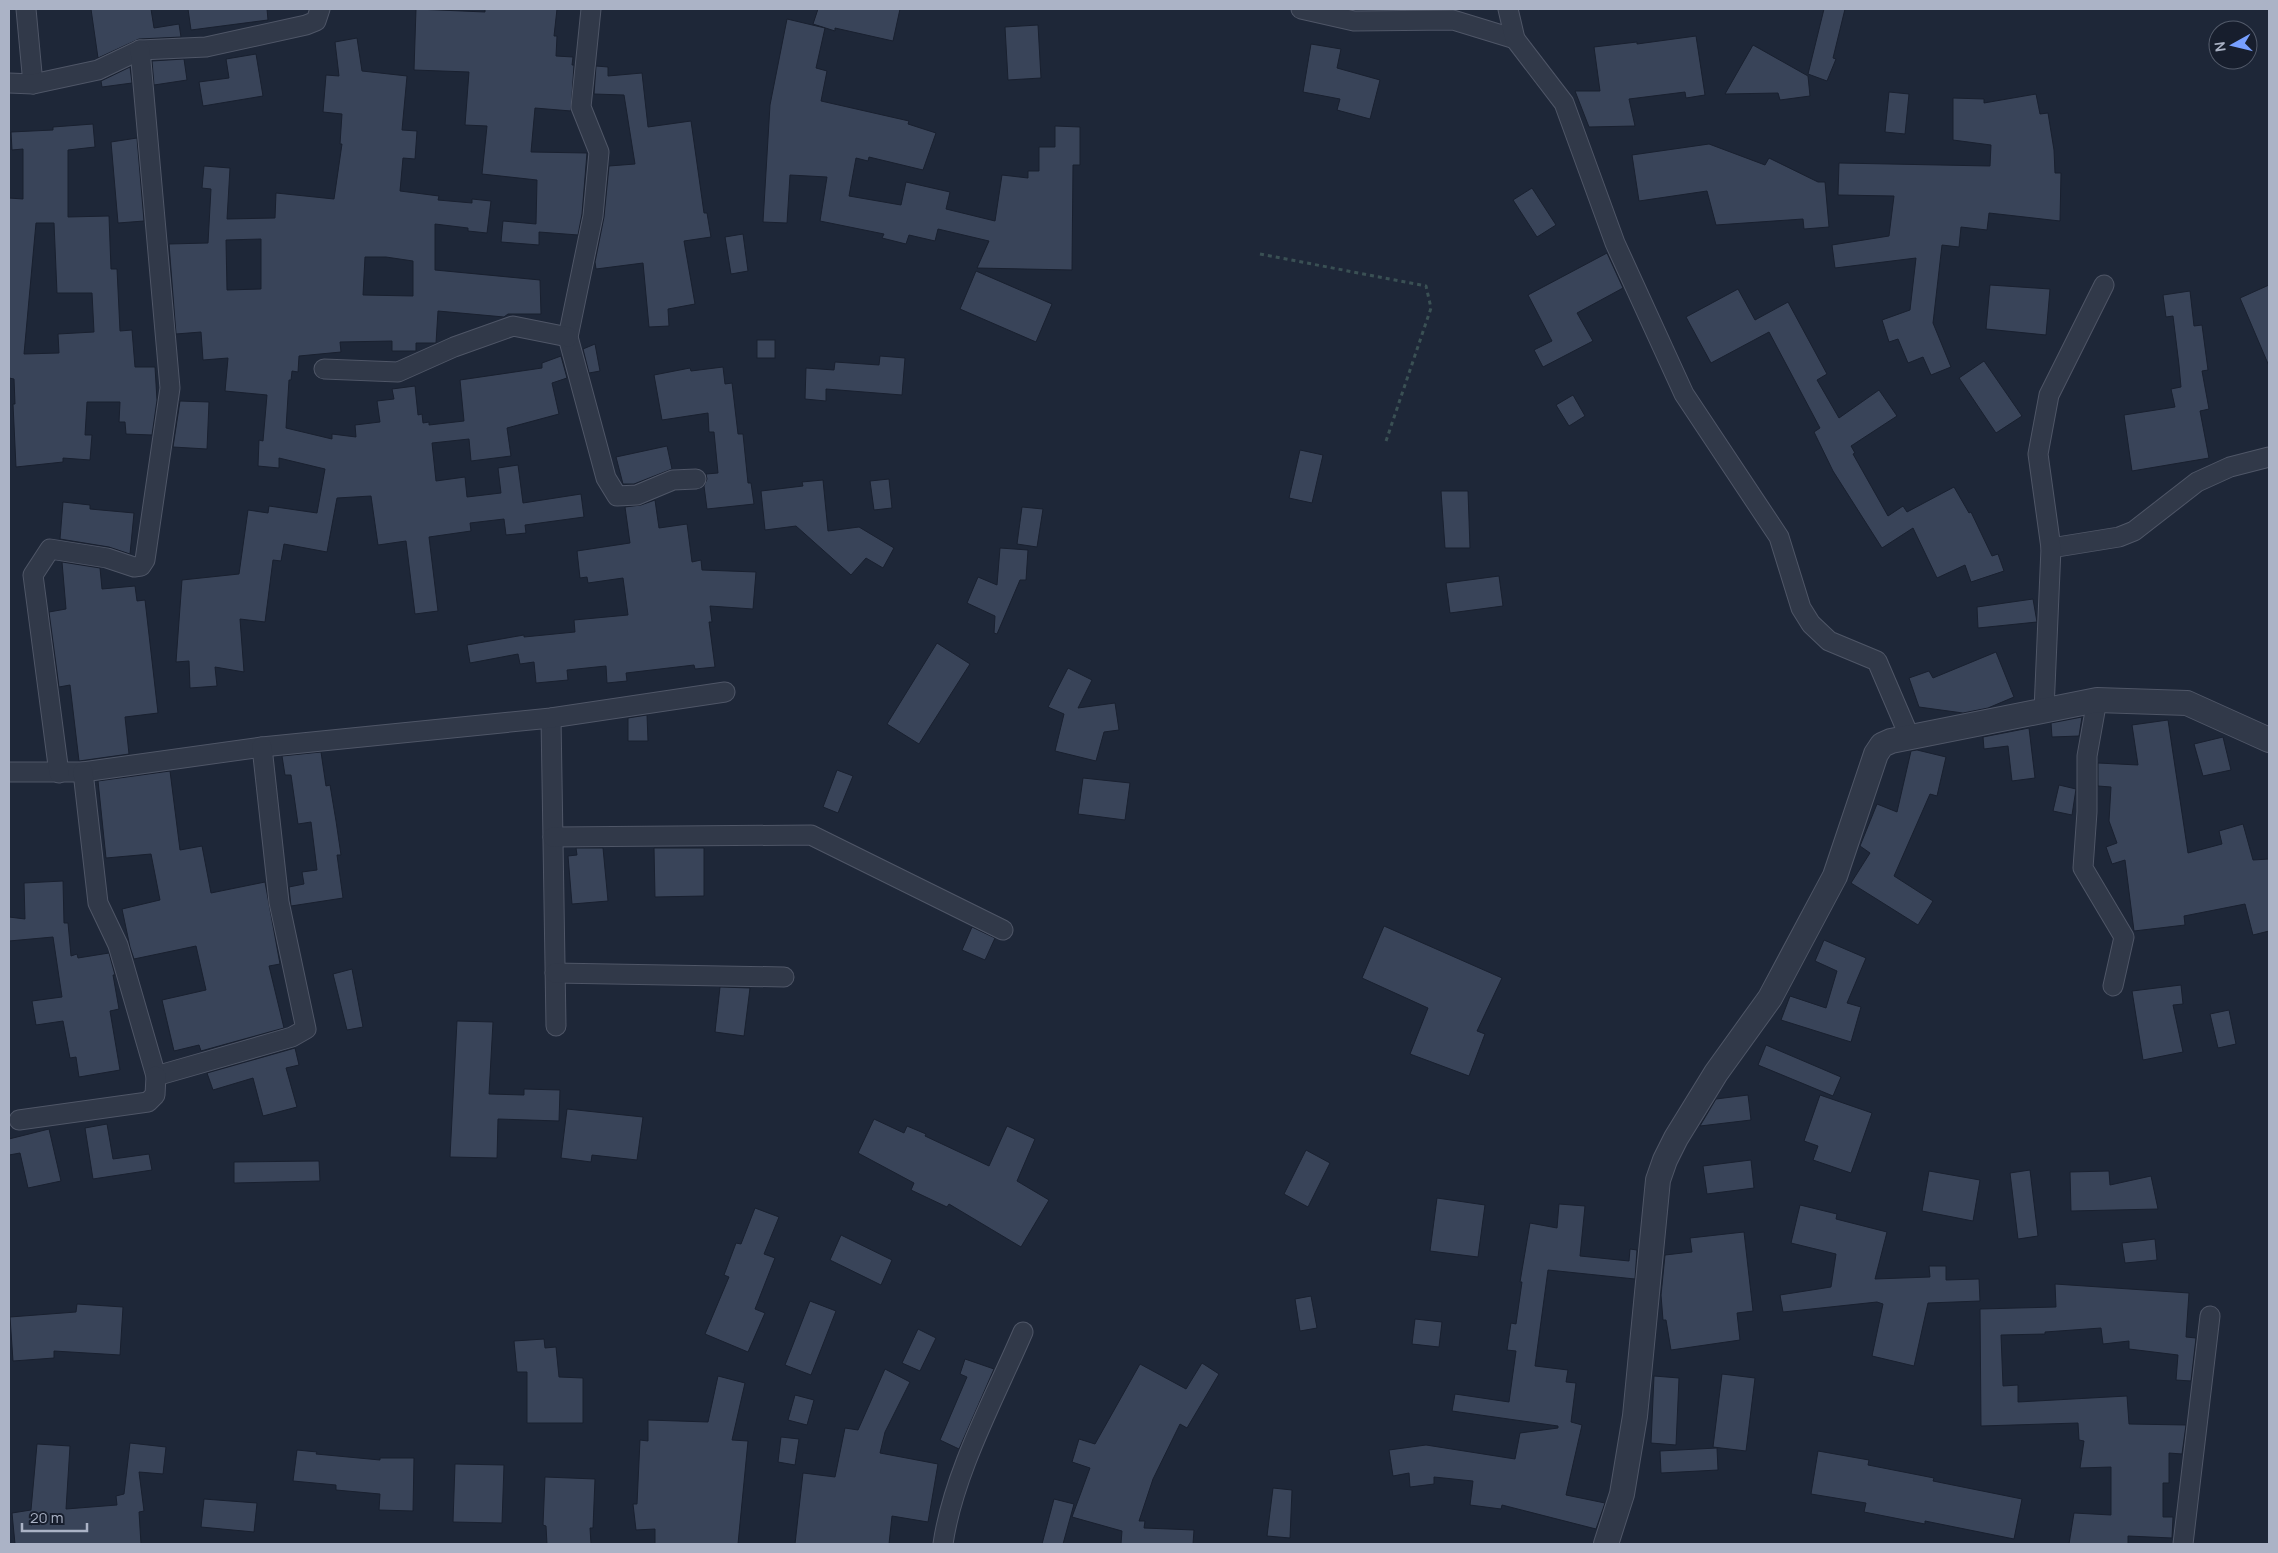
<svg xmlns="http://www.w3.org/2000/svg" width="2278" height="1553" viewBox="0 0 2278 1553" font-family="Manrope,sans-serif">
  <rect width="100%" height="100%" fill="#1e2738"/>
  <!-- building -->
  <g fill="#394459" stroke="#19202f" fill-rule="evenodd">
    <polygon points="91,9 151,9 154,28 179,24 181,37 139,39 98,58"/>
    <polygon points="188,9 267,9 268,20 191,30"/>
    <polygon points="416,9 485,12 485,9 557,9 554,36 557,36 556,56 573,57 572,65 574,65 571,111 535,108 531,152 587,153 582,214 578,235 539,232 539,245 501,242 503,221 536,224 537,180 482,174 487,126 465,125 469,72 414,70"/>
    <polygon points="818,9 900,9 893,41 835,28 835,31 813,24"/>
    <polygon points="1824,9 1845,9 1833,58 1836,59 1827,81 1808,74"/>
    <polygon points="787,19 825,28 816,68 827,71 821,101 909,121 908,124 936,133 923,170 869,157 868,161 856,158 849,196 901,205 906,182 950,192 946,209 995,221 1002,175 1028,178 1028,171 1039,171 1039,147 1055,147 1055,126 1080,127 1080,165 1073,165 1072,270 977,268 989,241 938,229 935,241 909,235 906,244 882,238 884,234 820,221 827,177 790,175 787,223 763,222 770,105"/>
    <polygon points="1038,25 1041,78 1008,80 1005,27"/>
    <polygon points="1696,36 1705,95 1686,98 1685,92 1629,99 1635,126 1589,127 1575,91 1600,91 1594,47 1637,42 1637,44"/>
    <path d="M357 38 362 71 407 76 402 130 417 131 415 159 403 158 400 191 439 196 438 200 472 203V199L491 201 487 233 468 231V228L435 224V270L540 280 541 314H508L504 317 438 311 436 343H416V351H392V341L340 342 341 352 299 356 298 372 292 371 291 380H289L286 428 332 439V434L356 437 355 425 380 422 377 401 394 399 392 389 415 386 418 415 422 414 423 423 429 422V425L464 421 460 380 542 368V363L561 356 567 378 552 383 559 414 507 428 511 456 471 461 469 439 432 443 436 481 465 477 467 497 501 493 498 468 518 465 523 503 581 494 584 517 525 525 526 533 506 535 504 519 470 523 471 531 429 537 438 611 415 614 406 541 378 545 371 496 337 498 327 552 284 544 281 561 273 560 265 622 240 619 244 672 215 667 217 686 190 688 189 661 176 662 182 580 239 574 248 510 268 513 269 506 317 513 325 469 279 458V468L258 466 259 440 263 441 267 395 225 391 228 358 203 360 201 332 176 334 169 244 208 243 211 189 202 188 204 166 230 168 227 219 275 218 276 193 334 199 342 144H340L342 114 323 112 326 75 339 76 335 42ZM261 239V289L227 290 226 240ZM365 257H386L413 261V296L363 295Z"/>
    <polygon points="1311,44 1341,49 1337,68 1380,80 1370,119 1337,110 1340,99 1303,92"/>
    <polygon points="1753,45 1808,76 1810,96 1780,100 1778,93 1725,94"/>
    <polygon points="256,54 263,96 203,106 199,82 229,78 226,59"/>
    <polygon points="184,59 187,80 154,85 152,61"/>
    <polygon points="596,66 608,67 608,76 642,73 648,127 691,121 704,213 707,213 711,237 684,241 695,304 668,309 669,326 649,327 643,263 596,269 595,262 604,217 609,166 635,164 624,95 594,94"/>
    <polygon points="130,67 132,83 102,87 101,81"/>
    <polygon points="1889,92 1909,94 1905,134 1885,132"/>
    <polygon points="2036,94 2040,114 2048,113 2054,150 2055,173 2061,173 2060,221 1989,213 1987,230 1961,227 1959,247 1942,245 1933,323 1951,367 1931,375 1923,357 1908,363 1898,339 1889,342 1882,320 1910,310 1916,258 1835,268 1832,245 1889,236 1894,196 1838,195 1839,163 1990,166 1991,145 1953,140 1953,98 1984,99 1984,103"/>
    <path d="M93 124 95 147 68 150V217L109 216 111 269H117L120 331 132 330 135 367H155L157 400 152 435 126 434 125 422H119L120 402H87L85 435H92L90 460 63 458V462L16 467 13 404H15L14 379 9 378V198L23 199V149L12 150 11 132 53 130V127ZM36 223H54L57 293H92L94 332 58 334 59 353 24 354Z"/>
    <polygon points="137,138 144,221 118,223 111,142"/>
    <polygon points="1709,144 1765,165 1769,158 1818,182 1825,182 1829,227 1804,229 1803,219 1716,225 1707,191 1639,201 1632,155"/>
    <polygon points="1532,188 1556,225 1537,237 1513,200"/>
    <polygon points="743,234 748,271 731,274 725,237"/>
    <polygon points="1607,253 1623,288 1577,313 1593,341 1543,367 1534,350 1552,341 1528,295"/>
    <polygon points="976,271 1052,304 1036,342 960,309"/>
    <polygon points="1990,285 2050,289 2046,335 1986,329"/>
    <polygon points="2269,285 2269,366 2240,298"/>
    <polygon points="1738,289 1755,320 1788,302 1827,374 1817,380 1839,418 1879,390 1897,416 1851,446 1855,453 1853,454 1888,516 1903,506 1907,512 1954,487 1969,513 1971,512 1992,556 1998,554 2004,571 1971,582 1965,565 1937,578 1913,528 1882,548 1833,471 1814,432 1820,428 1769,332 1711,363 1686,317"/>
    <polygon points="2190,291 2194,326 2202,325 2208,370 2202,371 2209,409 2200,411 2209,458 2132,471 2124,415 2175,407 2171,389 2181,387 2179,365 2173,316 2166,317 2163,295"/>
    <rect x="757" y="340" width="18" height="18"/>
    <polygon points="595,344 600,371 589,373 583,349"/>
    <polygon points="880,356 905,358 902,395 826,389 826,401 805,399 806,368 834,370 835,362 879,365"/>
    <polygon points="1984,361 2022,416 1996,433 1959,378"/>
    <polygon points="723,367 725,384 732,383 738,434 743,434 748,483 751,483 754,504 707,509 704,486 707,479 706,474 718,473 714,432 709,432 708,413 662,420 654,375 690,368 691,371"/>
    <polygon points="1573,395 1585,416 1569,426 1556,405"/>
    <polygon points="180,401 209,402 207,449 173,447"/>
    <polygon points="667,446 672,469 634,484 623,484 616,457"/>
    <polygon points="1300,450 1323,455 1312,503 1289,498"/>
    <polygon points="889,479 892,508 874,510 870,481"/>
    <polygon points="823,480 828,531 859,527 894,548 883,568 866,558 851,575 796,526 765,530 761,491 803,486 802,482"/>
    <polygon points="1441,491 1468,491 1470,548 1445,548"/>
    <polygon points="655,500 659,528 687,524 692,562 701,560 702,570 756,572 753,609 710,606 712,622 709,622 715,667 695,669 694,665 626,673 627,681 607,683 606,666 567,670 568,680 536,683 534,662 520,664 518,654 470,663 467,645 524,635 524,637 575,632 574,620 628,615 623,578 588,583 587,577 580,578 577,551 630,543 625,507 641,505"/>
    <polygon points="63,502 90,505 90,509 134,513 130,554 109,547 60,539"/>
    <polygon points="1022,507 1043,509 1037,547 1017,544"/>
    <polygon points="1000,548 1028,550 1026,580 1020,580 997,634 994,633 995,616 967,603 978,577 997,585"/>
    <polygon points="62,562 100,568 102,589 135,586 137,601 145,600 158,713 125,717 129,754 79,761 70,685 59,687 49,612 66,609"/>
    <polygon points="1499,576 1503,606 1450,613 1446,583"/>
    <polygon points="2033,599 2037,622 1978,628 1977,607"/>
    <polygon points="937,643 970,664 919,744 887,724"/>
    <polygon points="1996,652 2014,697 1988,708 1963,713 1919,707 1909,678 1929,671 1933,678"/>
    <polygon points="1068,668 1092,680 1078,708 1115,703 1119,730 1104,732 1096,761 1055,751 1064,714 1048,707"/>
    <polygon points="647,715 648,741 628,741 628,718"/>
    <polygon points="2082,717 2079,736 2052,737 2051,723"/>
    <polygon points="2168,720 2188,853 2222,844 2219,831 2243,824 2253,860 2269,859 2269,931 2253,935 2245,904 2184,916 2185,925 2134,931 2125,860 2112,864 2106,847 2117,843 2109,821 2111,787 2098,786 2098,763 2138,765 2132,725"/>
    <polygon points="2029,728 2035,778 2012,781 2008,746 1984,749 1983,737"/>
    <polygon points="2223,737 2231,770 2203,776 2194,744"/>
    <polygon points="1917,750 1946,757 1937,796 1930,794 1894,876 1933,901 1918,925 1851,883 1870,853 1860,846 1877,804 1897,812 1911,751"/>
    <polygon points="321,752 326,786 330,785 336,821 341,855 337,855 343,898 291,906 289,887 304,884 302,872 317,870 311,822 298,824 291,775 285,775 282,756"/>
    <polygon points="837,770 853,776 838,813 823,807"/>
    <polygon points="170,771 180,850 202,846 211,893 265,882 280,964 269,966 284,1028 201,1051 199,1045 174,1051 162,1000 206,990 196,946 134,959 130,947 122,909 160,900 151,854 106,858 98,781"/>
    <polygon points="1083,778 1130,783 1125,820 1078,814"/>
    <polygon points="2059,785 2076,789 2072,815 2053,811"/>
    <polygon points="576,848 603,848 608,901 572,904 568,856 577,855"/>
    <polygon points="654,848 704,848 704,896 655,897"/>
    <polygon points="63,881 64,923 68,923 71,956 77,954 78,958 109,953 115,975 113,975 119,1009 110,1011 120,1070 79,1077 76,1057 70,1058 63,1021 36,1025 32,1001 62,997 53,937 9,941 9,917 25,919 24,883"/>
    <polygon points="1384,926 1502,978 1477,1031 1485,1034 1469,1076 1410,1054 1428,1008 1362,978"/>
    <polygon points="972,927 995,938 985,960 962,950"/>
    <polygon points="1824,940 1866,958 1847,1003 1861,1007 1851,1042 1781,1020 1790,996 1826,1008 1837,971 1815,961"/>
    <polygon points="352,969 363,1027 347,1030 333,974"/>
    <polygon points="2181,985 2183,1004 2173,1005 2183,1052 2143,1060 2132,991"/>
    <polygon points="720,987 750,988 744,1036 715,1032"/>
    <polygon points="2229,1010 2236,1044 2218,1048 2210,1014"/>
    <polygon points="457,1021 493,1022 489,1094 524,1095 524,1089 560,1090 559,1121 498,1119 497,1158 450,1157"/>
    <polygon points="1766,1045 1841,1077 1833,1096 1758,1065"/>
    <polygon points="295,1048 299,1065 286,1068 297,1107 263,1116 253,1078 213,1090 207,1073"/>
    <polygon points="1748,1095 1751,1120 1700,1126 1716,1099"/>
    <polygon points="1820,1095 1872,1113 1851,1173 1813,1160 1818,1146 1804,1141"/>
    <polygon points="567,1109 643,1117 637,1160 592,1155 591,1162 561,1158"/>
    <polygon points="874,1119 904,1133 907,1126 926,1134 925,1136 989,1166 1007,1126 1035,1139 1017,1181 1049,1200 1021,1247 949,1204 947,1207 911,1190 914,1183 858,1153"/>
    <polygon points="107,1124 113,1159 149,1154 152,1170 93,1179 85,1128"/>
    <polygon points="49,1129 61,1181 28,1188 20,1153 9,1155 9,1139"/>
    <polygon points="1306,1150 1330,1163 1308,1207 1284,1194"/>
    <polygon points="1751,1160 1754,1188 1707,1194 1703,1166"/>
    <polygon points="319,1161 320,1181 234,1183 234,1162"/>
    <polygon points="2030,1170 2038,1236 2018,1239 2010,1173"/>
    <polygon points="1929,1171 1980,1180 1973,1221 1922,1211"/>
    <polygon points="2109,1171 2110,1185 2151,1176 2158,1209 2071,1211 2070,1172"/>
    <polygon points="1437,1198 1485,1205 1478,1257 1430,1251"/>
    <polygon points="1559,1204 1585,1206 1580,1256 1629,1261 1630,1249 1637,1250 1635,1279 1548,1270 1535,1366 1568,1370 1566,1382 1576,1383 1571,1422 1582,1425 1566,1495 1605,1503 1596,1529 1502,1505 1501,1509 1470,1505 1473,1481 1434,1477 1434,1484 1410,1487 1409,1473 1393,1476 1389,1450 1426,1445 1515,1459 1520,1433 1558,1428 1558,1426 1452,1411 1455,1394 1509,1402 1516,1351 1507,1350 1511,1323 1516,1324 1522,1282 1520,1282 1530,1223 1557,1228"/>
    <polygon points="1800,1205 1837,1214 1836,1219 1887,1232 1875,1279 1930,1277 1929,1266 1946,1266 1946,1280 1979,1279 1980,1301 1928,1303 1914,1366 1872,1356 1883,1304 1877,1302 1783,1312 1780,1295 1831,1287 1836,1254 1791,1243"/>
    <polygon points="755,1208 779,1217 764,1254 775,1258 755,1309 765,1313 748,1352 705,1334 729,1277 724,1275 736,1243 741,1244"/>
    <polygon points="1744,1232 1753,1311 1737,1313 1740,1340 1671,1350 1666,1320 1663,1320 1661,1295 1665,1255 1692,1252 1690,1238"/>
    <polygon points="841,1235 892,1260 881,1285 830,1260"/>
    <polygon points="2155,1239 2157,1260 2125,1263 2122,1243"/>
    <polygon points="2055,1284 2189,1293 2186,1337 2196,1338 2191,1381 2176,1380 2178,1355 2129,1349 2129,1341 2103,1344 2101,1328 2045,1332 2045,1334 2001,1335 2003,1386 2018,1385 2018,1402 2127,1396 2129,1424 2186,1425 2182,1454 2169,1453 2169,1483 2163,1483 2163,1517 2173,1517 2172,1538 2128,1536 2128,1544 2069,1544 2074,1513 2111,1515 2111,1467 2080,1468 2084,1441 2079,1440 2078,1423 1981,1426 1980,1309 2056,1307"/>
    <polygon points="1311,1296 1317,1328 1300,1331 1295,1299"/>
    <polygon points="810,1301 836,1311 811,1375 785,1365"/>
    <polygon points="77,1304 123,1307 120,1355 54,1351 54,1358 13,1361 10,1317 76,1312"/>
    <polygon points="1415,1319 1442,1322 1439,1347 1412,1344"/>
    <polygon points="918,1329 936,1338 920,1371 902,1363"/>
    <polygon points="544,1339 545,1348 556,1347 559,1377 583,1378 583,1423 527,1423 527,1372 517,1372 514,1341"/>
    <polygon points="965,1359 994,1369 959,1449 940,1440 967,1377 960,1374"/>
    <polygon points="1202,1363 1219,1374 1187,1428 1180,1424 1153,1479 1139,1521 1145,1521 1144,1528 1194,1530 1193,1544 1121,1544 1122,1531 1072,1517 1090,1468 1072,1462 1079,1439 1095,1444 1140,1364 1186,1389"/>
    <polygon points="885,1369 910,1382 885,1432 880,1453 938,1464 928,1522 892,1516 889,1544 795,1544 803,1473 835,1477 845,1428 858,1430"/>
    <polygon points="1722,1374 1755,1378 1746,1451 1713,1447"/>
    <polygon points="718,1376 745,1383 732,1440 748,1441 738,1544 655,1544 655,1529 636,1530 633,1504 637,1504 640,1440 648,1441 648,1420 708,1422"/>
    <polygon points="1654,1376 1679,1378 1676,1445 1651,1443"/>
    <polygon points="795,1395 814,1400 807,1425 788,1420"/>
    <polygon points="781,1437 799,1439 795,1465 778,1462"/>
    <polygon points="130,1443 166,1447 163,1474 139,1472 144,1511 139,1512 141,1544 15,1544 12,1513 31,1510 37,1444 70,1446 66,1509 117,1505 116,1496 124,1494"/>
    <polygon points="1717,1448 1718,1470 1661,1473 1660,1451"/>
    <polygon points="297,1450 317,1452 316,1454 380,1460 380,1458 414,1458 413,1511 379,1510 380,1494 336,1490 336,1485 293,1481"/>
    <polygon points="1818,1451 1869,1460 1868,1465 1934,1478 1933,1481 2022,1499 2014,1539 1925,1521 1925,1524 1864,1512 1866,1503 1811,1494"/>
    <polygon points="455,1464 504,1465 502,1523 453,1522"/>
    <polygon points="545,1477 595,1479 593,1528 590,1528 591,1544 547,1544 546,1526 543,1525"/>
    <polygon points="1273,1488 1292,1490 1290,1538 1267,1536"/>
    <polygon points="204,1499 257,1503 254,1532 201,1527"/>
    <polygon points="1054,1499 1074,1504 1063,1544 1042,1544"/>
  </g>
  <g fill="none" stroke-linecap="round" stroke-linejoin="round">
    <defs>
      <g id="minor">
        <polyline points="26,9 33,84"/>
        <polyline points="591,9 581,107 599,152 593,216 568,337 606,478 617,496 637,495 673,480 696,479"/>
        <polyline points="1301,9 1354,21 1453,20 1515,39"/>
        <polyline points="1508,9 1515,39 1564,103 1615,243 1684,394 1779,537 1801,608 1811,624 1829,641 1877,661 1910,738"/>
        <polyline points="9,83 33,84 98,70 140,50 206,47 306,25 316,21 320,9"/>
        <polyline points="324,369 398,372 454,347 513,326 568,337"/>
        <polyline points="2051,548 2119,537 2134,531 2197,482 2230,467 2269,457"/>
        <polyline points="2097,700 2087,756 2087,812 2083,868 2124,937 2113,986"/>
        <polyline points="2044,710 2051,548 2038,454 2049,395 2104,285"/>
        <polyline points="551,718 556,1026"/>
        <polyline points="9,772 83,772 262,747 551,718 725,692"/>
        <polyline points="83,772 98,903 118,945 156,1076 292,1037 306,1029 279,902 262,747"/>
        <polyline points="59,773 33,575 50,549 107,558 134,567 141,566 145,560 170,388 140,50"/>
        <polyline points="553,837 811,835 1003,930"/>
        <polyline points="555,973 784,977"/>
        <polyline points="19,1120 148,1102 155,1095 156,1076"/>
        <path d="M943 1544C953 1474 995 1397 1023 1332"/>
        <polyline points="2183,1544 2210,1316"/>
      </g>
      <polyline id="tertiary" points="1606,1544 1622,1494 1635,1416 1658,1180 1665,1160 1676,1138 1716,1073 1770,998 1835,876 1876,754 1882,745 1891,741 2097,700 2187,703 2269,740"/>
    </defs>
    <!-- minor casing -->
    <use href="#minor" stroke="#4f5667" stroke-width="21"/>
    <!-- tertiary casing -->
    <use href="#tertiary" stroke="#4f5667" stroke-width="26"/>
    <!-- path -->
    <polyline stroke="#3a5054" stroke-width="3" stroke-dasharray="4 4" stroke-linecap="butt" points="1260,254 1426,286 1431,308 1385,444"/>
    <!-- minor -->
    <use href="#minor" stroke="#313949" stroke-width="19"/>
    <!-- tertiary -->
    <use href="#tertiary" stroke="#313949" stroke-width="24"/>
  </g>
  <!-- border -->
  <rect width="2278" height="1553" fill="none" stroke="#abb3c6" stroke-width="20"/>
  <!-- north arrow -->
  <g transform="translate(2233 45) rotate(262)"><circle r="24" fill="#171e2d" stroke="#525a6a"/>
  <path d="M0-4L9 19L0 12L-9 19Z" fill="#779fff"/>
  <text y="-8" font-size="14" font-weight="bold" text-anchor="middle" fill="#abb3c6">N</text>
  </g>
  <!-- scale -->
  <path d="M22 1523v8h65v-8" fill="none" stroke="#abb3c6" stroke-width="2.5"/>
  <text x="30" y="1523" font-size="15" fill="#abb3c6" stroke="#171e2d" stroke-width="4" paint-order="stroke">20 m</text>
</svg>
